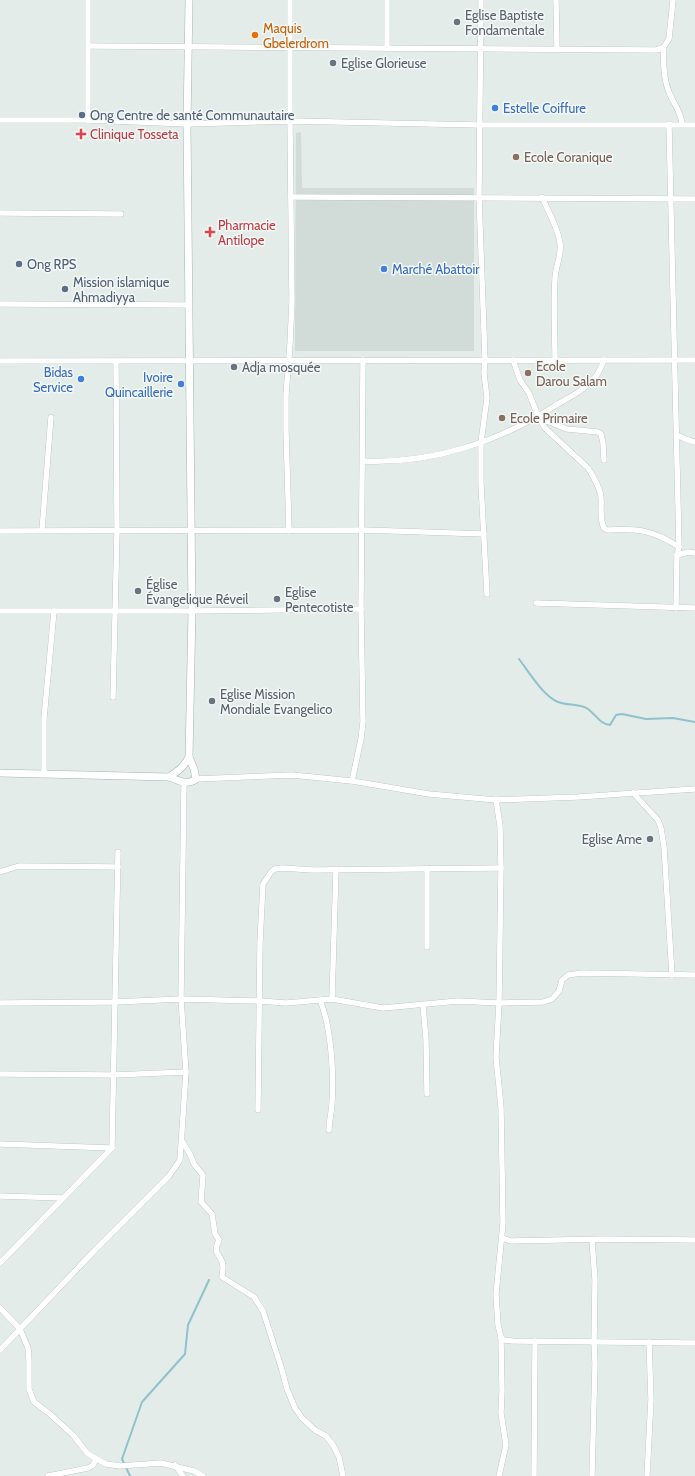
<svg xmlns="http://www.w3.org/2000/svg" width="695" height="1476" viewBox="0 0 695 1476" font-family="Cabin,sans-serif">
  <rect width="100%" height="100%" fill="#e3ece8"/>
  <!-- built -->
  <polygon fill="#d1dbd7" points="301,132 302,188 474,188 474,351 295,351 296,133"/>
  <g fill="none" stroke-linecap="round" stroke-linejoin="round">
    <!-- stream -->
    <g stroke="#8fc2cc" stroke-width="2">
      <path d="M519 659C529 672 543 696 558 702 568 706 579 703 588 709 596 715 600 724 610 725L616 715 622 714 646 719 673 718 695 722"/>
      <polyline points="130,1476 122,1459 142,1402 185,1354 188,1325 209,1280"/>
    </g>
    <defs>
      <g id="street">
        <polyline points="88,0 88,120"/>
        <polyline points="481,0 479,197 485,359 484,373 487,398 481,442 481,484 487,594"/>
        <polyline points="556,0 557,49"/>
        <polyline points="89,46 656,50 663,48 669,39 673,0"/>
        <polyline points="387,48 387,0"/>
        <path d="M663 48C664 63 663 78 669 92 673 103 681 111 682 124"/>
        <polyline points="0,120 88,120 187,124 290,121 480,125 695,125"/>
        <polyline points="669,124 679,547 677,555 676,608"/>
        <polyline points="291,197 695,199"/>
        <path d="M542 197C548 212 558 227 560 243 562 256 555 267 555 279 553 306 555 334 555 360"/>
        <polyline points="0,213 121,214"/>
        <polyline points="0,304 189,305"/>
        <path d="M513 360 520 380 529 393 538 416 545 428 588 468C593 476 600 487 601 497 602 507 599 518 604 528L607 530C637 528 653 530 679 547"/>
        <polyline points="0,361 695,360"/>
        <polyline points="541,422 547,421 567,429 598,432 601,434 603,443 604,460"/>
        <polyline points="677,437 679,436 685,439 695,442"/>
        <path d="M363 461C432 464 499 442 556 405 568 398 583 391 592 381 598 375 601 368 604 360"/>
        <polyline points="42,530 51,417"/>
        <polyline points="0,531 363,530 484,534"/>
        <polyline points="289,531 286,431 286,395 290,344 292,301 290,121 290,0"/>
        <polyline points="677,555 688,552 695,553"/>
        <polyline points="536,603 695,608"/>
        <polyline points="0,611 192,611 361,609"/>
        <polyline points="113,697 117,531 116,362"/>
        <polyline points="44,774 44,718 54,611"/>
        <polyline points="196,779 292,775 352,781 361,739 363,722 361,609 363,360"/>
        <polyline points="352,781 429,794 496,800 578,797 695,789"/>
        <polyline points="633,793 658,820 661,828 664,847 672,975"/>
        <polyline points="496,800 500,826 501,868 499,1003 496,1057 501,1107 503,1223 496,1294 498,1325 501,1337 502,1391 501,1413 506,1445 499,1476"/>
        <polyline points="427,868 427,947"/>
        <polyline points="0,872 19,866 118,867"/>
        <polyline points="332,999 336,869"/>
        <path d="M320 1000C331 1026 334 1073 332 1102 332 1111 329 1120 329 1130"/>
        <polyline points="0,1003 115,1002 181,999 260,1001 286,1003 332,999 383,1008 458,1001 499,1003 543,1002 552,999 559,991 562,980 568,975 582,973 694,975"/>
        <polyline points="423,1005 426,1039 427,1094"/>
        <polyline points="0,1074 114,1075 186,1072"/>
        <polyline points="258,1110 260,942 263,884 271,872 275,869 282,868 313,870 501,868"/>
        <path d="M182 1141 190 1154 194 1164 203 1175 201 1202 212 1214 215 1234 219 1240C211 1256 223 1254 223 1267 223 1271 222 1273 222 1277L254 1297 263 1311 282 1370 287 1389 295 1408 302 1418 315 1430 326 1436 333 1445 339 1457 343 1476"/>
        <polyline points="0,1144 112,1148"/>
        <polyline points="0,1196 63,1198"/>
        <polyline points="502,1238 511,1241 605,1239 695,1240"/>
        <polyline points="592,1240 595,1280 594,1343 595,1363 592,1476"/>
        <polyline points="0,1263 112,1148 118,852"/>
        <polyline points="0,1308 20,1329 28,1348 29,1361 29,1389 34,1402 50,1414 73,1435 88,1454 106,1464 120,1466 161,1463 194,1471 203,1476"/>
        <polyline points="501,1337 504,1340 513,1341 695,1343"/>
        <polyline points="0,1350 96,1249 169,1176 180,1160 186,1072 181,999 184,783"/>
        <polyline points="175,1465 183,1476"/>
        <polyline points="48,1476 88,1468 93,1465 96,1459"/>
        <polyline points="534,1476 535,1341"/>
        <polyline points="647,1476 651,1399 649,1342"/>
      </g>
      <g id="secondary">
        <path d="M0 773 169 777C178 780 187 786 196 779L194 769 189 757"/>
        <path d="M169 777C178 771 184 767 189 757L192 611 187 124 189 0"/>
      </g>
    </defs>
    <!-- street casing -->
    <use href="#street" stroke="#a6b3af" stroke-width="6"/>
    <!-- secondary casing -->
    <use href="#secondary" stroke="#a2b6b0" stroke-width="8"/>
    <!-- street -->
    <use href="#street" stroke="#fff" stroke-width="5.5"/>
    <!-- secondary -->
    <use href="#secondary" stroke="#fff" stroke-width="7"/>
  </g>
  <!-- markers -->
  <g fill="#6b7280" stroke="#f3f8f6" stroke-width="1.5">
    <circle cx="457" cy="22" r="4"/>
    <circle cx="333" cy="63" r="4"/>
    <circle cx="234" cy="367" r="4"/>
    <circle cx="138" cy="591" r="4"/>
    <circle cx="277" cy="599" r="4"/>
    <circle cx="212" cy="701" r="4"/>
    <circle cx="650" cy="839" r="4"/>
  </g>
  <circle fill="#e8710a" stroke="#f3f8f6" stroke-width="1.5" cx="255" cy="35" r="4"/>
  <g fill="#3f7fe0" stroke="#f3f8f6" stroke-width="1.5">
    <circle cx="495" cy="108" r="4"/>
    <circle cx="384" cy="269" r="4"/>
    <circle cx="81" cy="379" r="4"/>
    <circle cx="181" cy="384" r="4"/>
  </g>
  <g fill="#5c6f8a" stroke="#f3f8f6" stroke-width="1.5">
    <circle cx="82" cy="115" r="4"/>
    <circle cx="19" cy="264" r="4"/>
    <circle cx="65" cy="289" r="4"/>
  </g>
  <g fill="#e0444e" stroke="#f3f8f6" stroke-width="1.5">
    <path d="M79 128h4v4h4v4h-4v4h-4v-4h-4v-4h4z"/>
    <path d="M208 226h4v4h4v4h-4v4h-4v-4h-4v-4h4z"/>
  </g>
  <g fill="#8d6e63" stroke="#f3f8f6" stroke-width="1.5">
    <circle cx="516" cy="157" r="4"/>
    <circle cx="528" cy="373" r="4"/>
    <circle cx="502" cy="418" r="4"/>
  </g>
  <g text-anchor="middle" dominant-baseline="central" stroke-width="3" stroke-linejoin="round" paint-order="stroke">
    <!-- worship labels -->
    <g font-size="13" fill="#5b616d" stroke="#f3f8f6" text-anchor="start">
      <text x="465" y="15">Eglise Baptiste<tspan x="465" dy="15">Fondamentale</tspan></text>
      <text x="341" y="63">Eglise Glorieuse</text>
      <text x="242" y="367">Adja mosquée</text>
      <text x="146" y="584">Église<tspan x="146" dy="15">Évangelique Réveil</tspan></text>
      <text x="285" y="592">Eglise<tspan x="285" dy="15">Pentecotiste</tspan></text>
      <text x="220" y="694">Eglise Mission<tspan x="220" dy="15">Mondiale Evangelico</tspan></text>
      <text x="642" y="839" text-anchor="end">Eglise Ame</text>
    </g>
    <!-- food labels -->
    <g font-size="13" fill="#c56008" stroke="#f3f8f6" text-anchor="start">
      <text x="263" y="28">Maquis<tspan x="263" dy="15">Gbelerdrom</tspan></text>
    </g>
    <!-- shop labels -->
    <g font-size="13" fill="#366cbe" stroke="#f3f8f6" text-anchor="start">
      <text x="503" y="108">Estelle Coiffure</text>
      <text x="392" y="269">Marché Abattoir</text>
      <text x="73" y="372" text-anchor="end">Bidas<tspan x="73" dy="15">Service</tspan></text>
      <text x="173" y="377" text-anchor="end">Ivoire<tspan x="173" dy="15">Quincaillerie</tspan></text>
    </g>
    <!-- service labels -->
    <g font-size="13" fill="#4e5e75" stroke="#f3f8f6" text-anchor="start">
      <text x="90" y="115">Ong Centre de santé Communautaire</text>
      <text x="27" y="264">Ong RPS</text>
      <text x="73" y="282">Mission islamique<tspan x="73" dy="15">Ahmadiyya</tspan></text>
    </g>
    <!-- health labels -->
    <g font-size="13" fill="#be3a42" stroke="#f3f8f6" text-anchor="start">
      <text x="90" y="134">Clinique Tosseta</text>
      <text x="218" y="225">Pharmacie<tspan x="218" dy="15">Antilope</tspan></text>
    </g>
    <!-- education labels -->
    <g font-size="13" fill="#785e54" stroke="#f3f8f6" text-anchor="start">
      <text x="524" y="157">Ecole Coranique</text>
      <text x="536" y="366">Ecole<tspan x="536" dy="15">Darou Salam</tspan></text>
      <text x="510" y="418">Ecole Primaire</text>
    </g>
  </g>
</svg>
